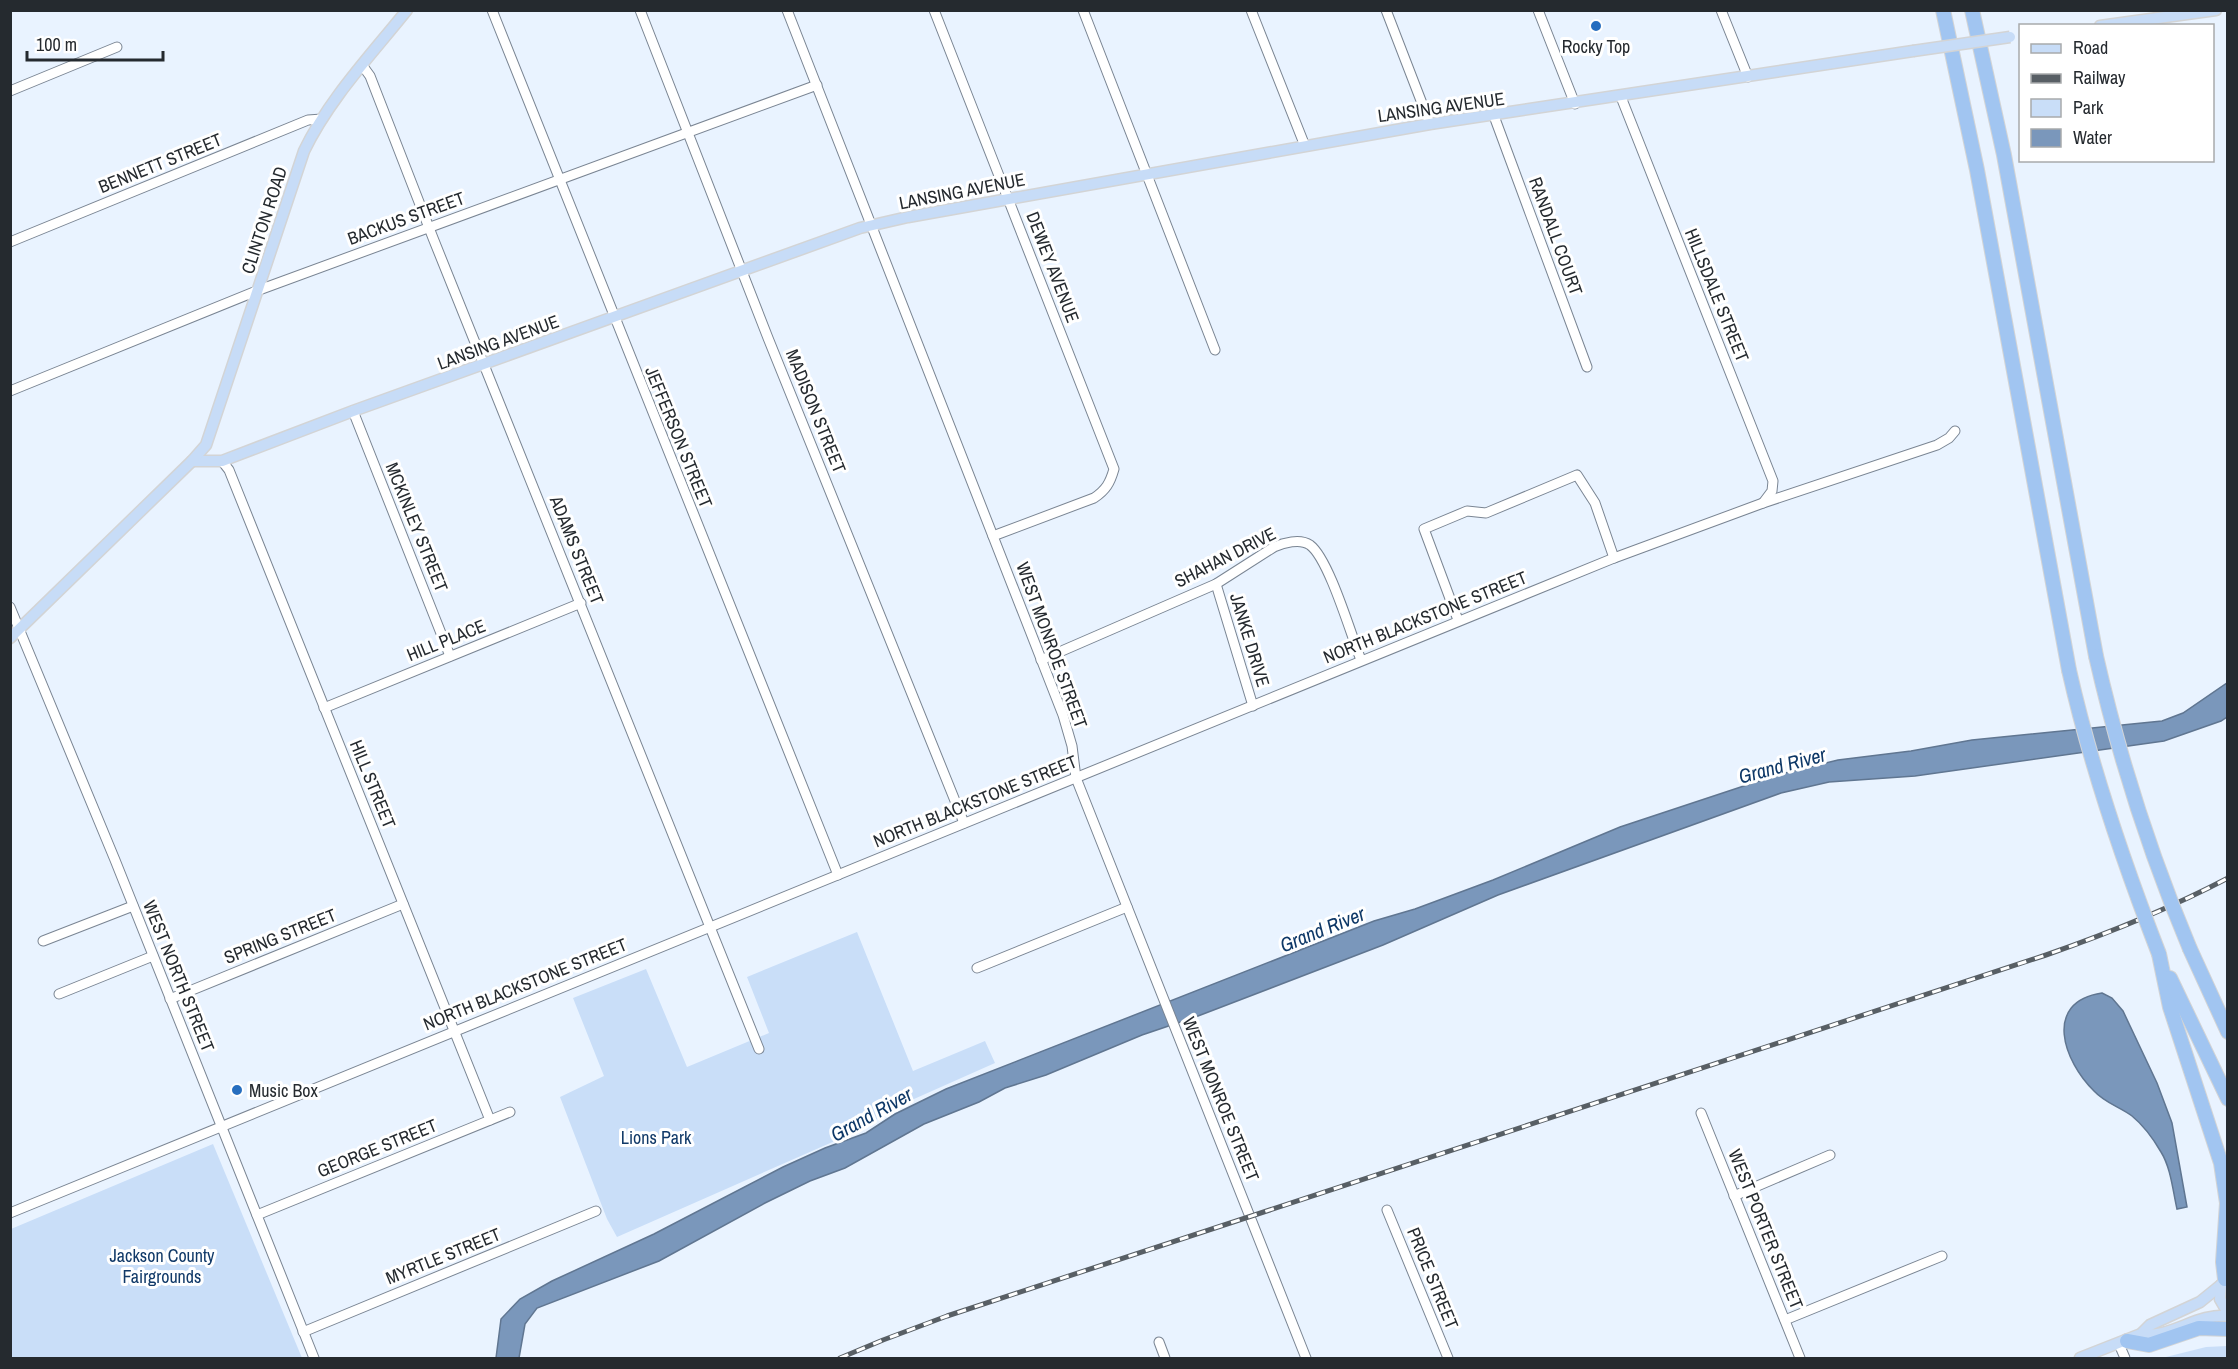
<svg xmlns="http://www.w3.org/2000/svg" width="2238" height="1369" viewBox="0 0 2238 1369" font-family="'Archivo Narrow',sans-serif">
  <rect width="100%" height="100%" fill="#e9f3ff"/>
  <!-- green -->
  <g fill="#c9def8">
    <polygon points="857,932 913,1071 985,1041 995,1063 905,1103 853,1133 617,1237 607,1219 560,1097 604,1076 573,998 646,969 687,1067 769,1033 747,977"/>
    <polygon points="213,1144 302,1358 11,1358 11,1229"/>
    <polygon points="2227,1346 2227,1358 2162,1358 2206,1347"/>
  </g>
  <!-- water -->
  <g fill="#7a97bb" stroke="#607691" stroke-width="1.5">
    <polygon points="2227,683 2227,717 2221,721 2164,741 1915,776 1829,782 1781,793 1498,895 1383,945 1198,1016 1142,1035 1046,1075 1005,1088 979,1102 924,1124 845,1168 810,1181 765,1203 659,1261 537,1308 525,1324 519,1358 496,1358 501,1319 520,1299 552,1281 654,1234 783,1167 825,1148 866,1133 895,1114 946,1089 1374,921 1415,909 1493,880 1620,827 1777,775 1838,760 1911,751 1972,740 2162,721 2183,713"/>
    <path d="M2102 993 2112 998 2123 1011 2157 1083 2172 1123 2187 1207 2177 1209C2173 1192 2171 1168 2161 1152 2154 1140 2143 1125 2132 1116 2120 1107 2105 1103 2094 1091 2064 1062 2042 1002 2102 993Z"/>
  </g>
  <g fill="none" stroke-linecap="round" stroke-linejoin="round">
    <defs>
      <g id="minor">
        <polyline points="492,10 838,875"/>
        <polyline points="640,10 768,338 964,823"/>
        <polyline points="787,10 1063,715 1072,746 1076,778 1306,1358"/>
        <path d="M934 10 1114 469C1110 483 1106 490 1094 498L993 536"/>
        <polyline points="1083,10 1215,350"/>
        <polyline points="1251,10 1305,146"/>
        <polyline points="1386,10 1430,124"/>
        <polyline points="1538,10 1575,104"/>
        <polyline points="1721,10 1748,77"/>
        <polyline points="362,65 370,76 433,238 759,1049"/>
        <polyline points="10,91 117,47"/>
        <polyline points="1621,97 1773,481 1772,491 1763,503"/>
        <polyline points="1494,116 1587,367"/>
        <polyline points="10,242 308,120 322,119"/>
        <polyline points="10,391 259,290 817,85"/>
        <polyline points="353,411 450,656"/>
        <polyline points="222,461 229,470 490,1120"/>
        <polyline points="1216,584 1253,706"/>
        <polyline points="10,607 115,860 314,1358"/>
        <polyline points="1458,620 1424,529 1467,511 1486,513 1577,475 1595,503 1614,558"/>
        <path d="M1041 660 1216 584 1274 547C1283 543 1300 538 1310 545 1329 559 1351 635 1361 660"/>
        <polyline points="324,708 581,603"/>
        <polyline points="43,941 133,906"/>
        <polyline points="977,968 1127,907"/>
        <polyline points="59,994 153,956"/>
        <polyline points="170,999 403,904"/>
        <polyline points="1701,1113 1800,1358"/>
        <polyline points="1734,1196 1830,1155"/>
        <polyline points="1387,1210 1448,1358"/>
        <polyline points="10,1213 1614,558 1763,503 1937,445 1949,438 1955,431"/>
        <polyline points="257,1215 510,1112"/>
        <polyline points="1785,1320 1942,1256"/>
        <polyline points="303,1332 596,1211"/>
        <polyline points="1159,1342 1165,1358"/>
        <polyline points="2119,1344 2125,1358"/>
      </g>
      <g id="major">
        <polyline points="2100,26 2216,10"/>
        <polyline points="192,461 222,461 353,411 860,228 908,217 1430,124 1913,51"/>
        <path d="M10 638 192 461 206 445 304 151C329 99 371 55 407 10"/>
        <polyline points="2221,1285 2220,1299 2228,1313"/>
        <path d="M2141 1334C2171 1339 2196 1313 2228 1316"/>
        <polyline points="2080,1358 2141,1334 2150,1325 2200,1302 2221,1285 2228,1276"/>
      </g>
      <g id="highway">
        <polyline points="1943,10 1977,170 2069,670"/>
        <polyline points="1972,10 2004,155 2096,656"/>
        <polyline points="2190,949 2228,1032"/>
        <polyline points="2159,954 2170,1007 2221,1163 2227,1203 2223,1262 2225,1279"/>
        <polyline points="2170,978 2228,1099"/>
        <polyline points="2127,1341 2149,1345 2199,1328 2228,1329"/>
      </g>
    </defs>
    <!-- minor casing -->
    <use href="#minor" stroke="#7a8593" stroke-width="11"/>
    <!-- major casing -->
    <use href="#major" stroke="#d3d4d5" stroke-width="13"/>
    <!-- highway casing -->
    <use href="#highway" stroke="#d3d4d5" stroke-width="16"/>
    <!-- minor -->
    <use href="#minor" stroke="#fff" stroke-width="9"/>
    <!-- major -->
    <use href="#major" stroke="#c7dcf7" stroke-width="10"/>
    <!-- highway -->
    <use href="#highway" stroke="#a1c5f1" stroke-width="14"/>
    <defs>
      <path id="rail" d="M840 1358 883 1340 947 1316 2046 955C2109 933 2169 909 2228 878"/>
    </defs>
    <!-- rail casing -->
    <use href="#rail" stroke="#585f65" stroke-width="5"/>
    <!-- rail -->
    <use href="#rail" stroke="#fff" stroke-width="3" stroke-dasharray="9" stroke-linecap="butt"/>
    <defs>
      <polyline id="major-bridge" points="1913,51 2010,37"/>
      <g id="highway-bridge">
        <path d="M2096 656C2119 757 2150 854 2190 949"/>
        <path d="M2069 670C2091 768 2123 861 2159 954"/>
      </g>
    </defs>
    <!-- major-bridge casing -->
    <use href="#major-bridge" stroke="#d3d4d5" stroke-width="13" stroke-linecap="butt"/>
    <!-- highway-bridge casing -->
    <use href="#highway-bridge" stroke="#d3d4d5" stroke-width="16" stroke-linecap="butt"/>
    <!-- major-bridge -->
    <use href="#major-bridge" stroke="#c7dcf7" stroke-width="10"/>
    <!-- highway-bridge -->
    <use href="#highway-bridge" stroke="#a1c5f1" stroke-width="14"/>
  </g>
  <!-- markers -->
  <g fill="#276ebf" stroke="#fff" stroke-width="2">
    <circle cx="1596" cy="26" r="6"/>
    <circle cx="237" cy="1090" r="6"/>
  </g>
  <g text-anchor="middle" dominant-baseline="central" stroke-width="6" stroke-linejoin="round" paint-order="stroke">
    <!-- poi labels -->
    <g font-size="18" fill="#252a2f" stroke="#fff">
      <text x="1596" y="46">Rocky Top</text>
      <text x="249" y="1090" text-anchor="start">Music Box</text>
    </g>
    <!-- street labels -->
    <g font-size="18" fill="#252a2f" stroke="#fff">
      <text transform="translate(1441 107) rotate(-8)">LANSING AVENUE</text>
      <text transform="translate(160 163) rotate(-22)">BENNETT STREET</text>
      <text transform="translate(962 191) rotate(-11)">LANSING AVENUE</text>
      <text transform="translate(406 218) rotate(-20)">BACKUS STREET</text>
      <text transform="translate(264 220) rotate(-72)">CLINTON ROAD</text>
      <text transform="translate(1556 236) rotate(70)">RANDALL COURT</text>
      <text transform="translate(1053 267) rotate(69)">DEWEY AVENUE</text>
      <text transform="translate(1717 295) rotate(68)">HILLSDALE STREET</text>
      <text transform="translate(498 342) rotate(-20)">LANSING AVENUE</text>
      <text transform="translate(816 411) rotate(68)">MADISON STREET</text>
      <text transform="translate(679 437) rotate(68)">JEFFERSON STREET</text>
      <text transform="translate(417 527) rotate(68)">MCKINLEY STREET</text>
      <text transform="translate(577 550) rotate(68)">ADAMS STREET</text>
      <text transform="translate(1225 557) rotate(-27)">SHAHAN DRIVE</text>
      <text transform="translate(1425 617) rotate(-22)">NORTH BLACKSTONE STREET</text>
      <text transform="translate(446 640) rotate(-22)">HILL PLACE</text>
      <text transform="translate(1250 640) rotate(73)">JANKE DRIVE</text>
      <text transform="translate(1052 645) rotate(70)">WEST MONROE STREET</text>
      <text transform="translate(373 784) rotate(68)">HILL STREET</text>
      <text transform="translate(975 801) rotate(-22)">NORTH BLACKSTONE STREET</text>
      <text transform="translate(280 936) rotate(-22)">SPRING STREET</text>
      <text transform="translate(179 976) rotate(68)">WEST NORTH STREET</text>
      <text transform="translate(525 984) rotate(-22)">NORTH BLACKSTONE STREET</text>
      <text transform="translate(1221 1099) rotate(68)">WEST MONROE STREET</text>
      <text transform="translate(377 1148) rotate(-22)">GEORGE STREET</text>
      <text transform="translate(1766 1229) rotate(68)">WEST PORTER STREET</text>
      <text transform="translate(443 1256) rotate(-22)">MYRTLE STREET</text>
      <text transform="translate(1433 1278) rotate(68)">PRICE STREET</text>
    </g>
    <!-- park labels -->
    <g font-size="18" fill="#103968" stroke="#fff">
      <text x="656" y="1137">Lions Park</text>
      <text x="162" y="1255">Jackson County<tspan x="162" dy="21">Fairgrounds</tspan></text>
    </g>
    <!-- water labels -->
    <g font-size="20" font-style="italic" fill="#0e3867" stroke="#fff">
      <text transform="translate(1782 765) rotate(-15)">Grand River</text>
      <text transform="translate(1322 929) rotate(-22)">Grand River</text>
      <text transform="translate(871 1114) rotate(-29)">Grand River</text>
    </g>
  </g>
  <!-- border -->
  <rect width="2238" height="1369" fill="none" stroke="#252a2f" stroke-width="24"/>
  <!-- legend -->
  <rect x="2019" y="24" width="195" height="138" fill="#ffffff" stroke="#a8aaac" stroke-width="1.5"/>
  <rect x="2031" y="44" width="30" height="9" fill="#c7dcf7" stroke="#a8aaac" stroke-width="1.5"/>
  <text x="2073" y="54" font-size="18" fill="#252a2f">Road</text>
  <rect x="2031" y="74" width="30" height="9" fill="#585f65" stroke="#a8aaac" stroke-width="1.5"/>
  <text x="2073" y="84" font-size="18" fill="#252a2f">Railway</text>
  <rect x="2031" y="99" width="30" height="18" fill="#c9def8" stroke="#a8aaac" stroke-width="1.5"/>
  <text x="2073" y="114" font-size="18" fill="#252a2f">Park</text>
  <rect x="2031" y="129" width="30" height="18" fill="#7a97bb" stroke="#a8aaac" stroke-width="1.5"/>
  <text x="2073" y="144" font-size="18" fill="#252a2f">Water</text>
  <!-- scale -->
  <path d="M27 51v9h136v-9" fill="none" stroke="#252a2f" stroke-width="3"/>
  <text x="36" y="51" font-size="18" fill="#252a2f" stroke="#ffffff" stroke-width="4.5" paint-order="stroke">100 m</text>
</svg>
